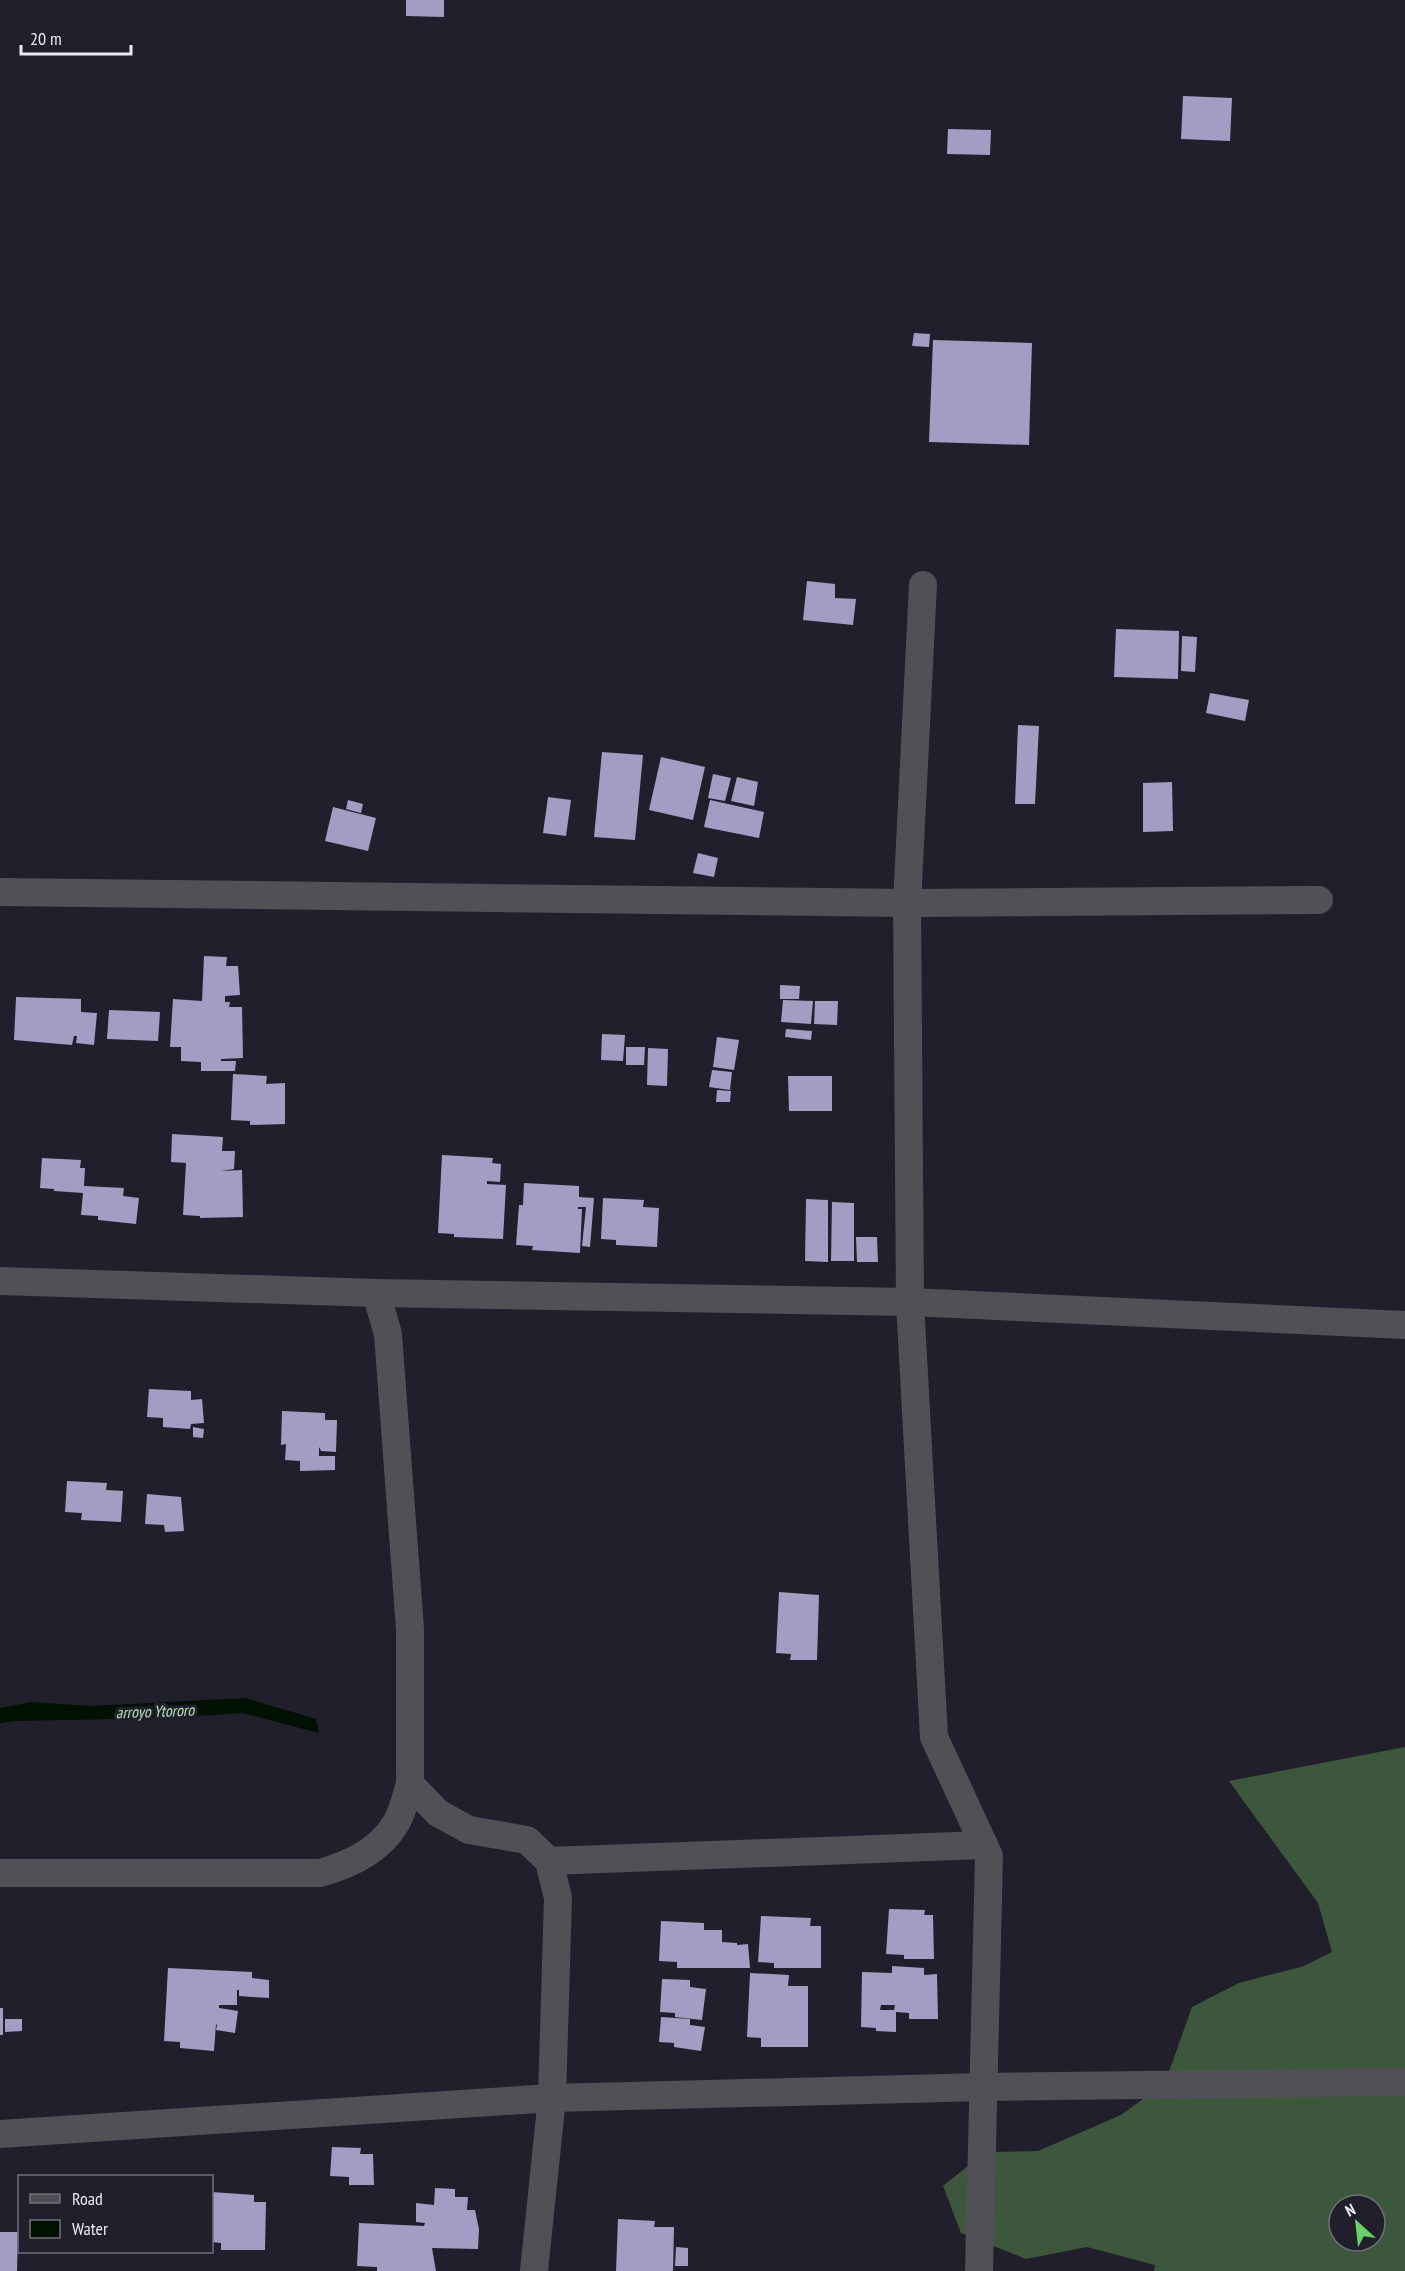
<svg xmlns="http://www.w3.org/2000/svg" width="1405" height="2271" viewBox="0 0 1405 2271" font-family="'PT Sans Narrow',sans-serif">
  <rect width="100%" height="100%" fill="#211f2c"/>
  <!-- forest -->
  <path fill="#3c573b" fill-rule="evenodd" d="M1405 1747V2271H1154L1155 2265 1087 2247 1026 2259 961 2233 943 2186 985 2152 1038 2151 1121 2115 1165 2083 1192 2007 1239 1983 1304 1966 1332 1952 1318 1903 1229 1781ZM1339 2205H1375V2241H1339Z"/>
  <!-- water -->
  <polygon fill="#010" points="245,1698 316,1719 319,1733 242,1713 170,1718 16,1721 0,1723 0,1708 32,1702 91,1706"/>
  <!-- building -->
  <g fill="#a39dc4" fill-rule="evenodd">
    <polygon points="406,0 444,0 444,17 406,16"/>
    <polygon points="1183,96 1232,98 1230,141 1181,139"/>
    <polygon points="948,129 991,130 990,155 947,154"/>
    <polygon points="914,333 930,334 929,347 912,346"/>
    <polygon points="933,340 1032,343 1029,445 929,442"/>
    <polygon points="807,581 835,584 835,598 856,599 853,625 803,620"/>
    <polygon points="1116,629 1179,631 1178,679 1114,677"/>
    <polygon points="1182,636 1197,637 1195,672 1181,671"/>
    <polygon points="1210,693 1249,700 1245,721 1206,713"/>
    <polygon points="1018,725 1039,726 1035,804 1015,804"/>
    <polygon points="602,752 643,755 635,840 594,837"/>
    <polygon points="661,757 705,767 693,820 649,810"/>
    <polygon points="713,774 731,778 725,801 708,798"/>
    <polygon points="737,777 758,782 754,806 731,801"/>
    <polygon points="1172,782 1173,831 1143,832 1143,783"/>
    <polygon points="548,797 571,800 566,836 543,833"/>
    <polygon points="348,800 363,804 361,813 346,809"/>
    <polygon points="710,800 764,812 759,838 704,827"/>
    <polygon points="333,807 376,818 368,851 325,841"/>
    <polygon points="698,853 718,858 714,877 693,873"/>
    <polygon points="204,956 227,957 226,966 238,966 240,995 225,996 225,1002 230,1002 229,1007 242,1007 243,1058 221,1059 221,1061 236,1061 235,1071 201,1071 201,1062 181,1061 181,1047 170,1047 173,999 202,1001"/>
    <polygon points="780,985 800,986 799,999 780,999"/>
    <polygon points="16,997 81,999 81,1012 97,1013 94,1045 76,1043 77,1036 74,1036 72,1045 14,1040"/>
    <polygon points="783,1000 813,1001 811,1024 781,1022"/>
    <polygon points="815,1001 838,1001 837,1025 814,1024"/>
    <polygon points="109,1010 160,1012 158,1041 107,1039"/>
    <polygon points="786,1029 812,1031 811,1040 785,1037"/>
    <polygon points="602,1034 625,1035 623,1061 601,1060"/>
    <polygon points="717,1037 739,1040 734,1070 713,1067"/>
    <polygon points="626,1047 645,1047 644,1065 626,1065"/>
    <polygon points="648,1048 668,1049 667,1086 647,1085"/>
    <polygon points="712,1070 732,1072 730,1090 709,1087"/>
    <polygon points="233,1074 267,1076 266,1084 285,1083 285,1124 250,1125 250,1121 231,1120"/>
    <polygon points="788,1076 832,1076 832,1111 789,1111"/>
    <polygon points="717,1090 731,1091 730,1102 716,1102"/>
    <polygon points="172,1134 223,1137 222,1151 235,1151 234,1169 221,1171 242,1170 243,1217 200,1218 200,1216 183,1215 186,1163 171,1162"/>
    <polygon points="442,1155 493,1158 492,1163 501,1164 500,1182 487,1181 487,1184 506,1185 503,1239 454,1237 454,1234 438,1233"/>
    <polygon points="42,1158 81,1160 80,1168 85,1168 84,1186 124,1188 123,1196 139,1198 136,1224 98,1220 98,1216 81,1215 83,1193 54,1191 54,1189 40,1188"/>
    <polygon points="524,1183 579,1186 579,1197 594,1198 590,1247 582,1246 586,1207 578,1207 578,1209 582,1209 580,1253 532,1250 533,1246 516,1245 519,1205 523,1205"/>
    <polygon points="603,1198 644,1200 643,1207 659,1208 657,1247 616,1245 616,1240 601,1239"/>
    <polygon points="806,1199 828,1200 828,1262 805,1261"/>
    <polygon points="832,1202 854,1203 854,1261 831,1261"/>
    <polygon points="856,1237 877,1237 878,1262 857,1262"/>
    <polygon points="149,1389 191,1391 191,1400 202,1399 204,1423 191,1424 190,1429 163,1427 163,1418 147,1417"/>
    <polygon points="282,1411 325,1413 325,1420 337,1420 336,1452 321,1451 319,1447 319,1456 335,1456 335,1470 300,1471 300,1461 285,1460 286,1444 281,1445"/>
    <polygon points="193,1427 204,1429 203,1438 193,1437"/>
    <polygon points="67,1481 107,1483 106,1490 123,1491 121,1522 81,1520 82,1513 65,1512"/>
    <polygon points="147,1494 181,1497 184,1531 165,1532 164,1525 145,1524"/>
    <polygon points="779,1592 819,1595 817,1660 790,1660 791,1654 776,1653"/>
    <polygon points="889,1909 925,1910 924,1915 933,1915 934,1959 904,1959 904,1955 886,1954"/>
    <polygon points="761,1916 811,1918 810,1926 821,1926 821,1968 774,1968 774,1963 758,1962"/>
    <polygon points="661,1921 704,1923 704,1930 722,1930 722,1942 737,1943 737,1945 748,1944 750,1968 677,1968 677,1962 659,1961"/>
    <path d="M892 1966 924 1968V1975L937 1974 938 2019H909V2013L896 2012V2032L876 2031V2028L861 2027 862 1972 892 1973ZM881 2005H895L894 2010H880Z"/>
    <polygon points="168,1968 252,1972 252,1978 269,1980 269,1998 239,1996 239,1990 237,1990 237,2005 219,2005 219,2008 238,2011 235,2033 216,2030 217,2025 216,2024 214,2051 180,2048 180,2042 164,2041"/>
    <polygon points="750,1973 789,1975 788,1986 808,1986 808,2047 761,2047 761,2038 747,2037"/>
    <polygon points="662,1979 690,1980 690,1987 706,1989 702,2020 675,2017 675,2013 660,2012"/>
    <rect x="0" y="2008" width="3" height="27"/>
    <polygon points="661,2017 690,2019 690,2025 705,2027 701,2051 674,2047 674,2043 659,2042"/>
    <polygon points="5,2019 22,2019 22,2031 5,2032"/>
    <polygon points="332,2147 361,2148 360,2154 373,2154 374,2185 349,2185 349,2177 330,2176"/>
    <polygon points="435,2188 455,2189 455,2197 468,2197 467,2210 475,2210 479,2229 478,2249 432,2248 436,2271 377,2271 377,2267 357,2266 359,2223 424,2226 425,2223 416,2222 416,2203 434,2205"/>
    <polygon points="212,2192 254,2195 254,2202 266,2202 265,2250 221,2250 221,2243 212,2242"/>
    <polygon points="618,2219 655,2221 654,2227 674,2227 673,2271 616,2271"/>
    <polygon points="0,2232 18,2232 17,2271 0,2271"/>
    <polygon points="676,2247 688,2248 688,2266 675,2266"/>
  </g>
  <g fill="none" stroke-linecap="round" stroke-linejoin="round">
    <!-- minor -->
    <g stroke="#515057" stroke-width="28">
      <polyline points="923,585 907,903 910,1302 934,1737 989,1856 979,2271"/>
      <polyline points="0,892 907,903 1319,900"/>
      <polyline points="0,1281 376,1293 910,1302 1405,1325"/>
      <polyline points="376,1293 388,1334 410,1629 410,1784 438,1813 469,1830 527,1840 549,1861 558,1898 552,2098 534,2271"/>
      <polyline points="549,1861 984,1845"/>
      <path d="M0 1873H320C349 1865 380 1851 396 1823 403 1812 406 1796 410 1784"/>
      <polyline points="0,2134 552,2098 983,2087 1405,2082"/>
    </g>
  </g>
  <g text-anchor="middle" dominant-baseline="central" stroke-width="6" stroke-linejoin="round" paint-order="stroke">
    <!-- water labels -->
    <g font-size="16" font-style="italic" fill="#b3e4b1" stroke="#211f2c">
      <text transform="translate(155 1711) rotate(-2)">arroyo Ytororo</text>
    </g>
  </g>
  <!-- legend -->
  <rect x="18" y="2175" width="195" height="78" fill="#211f2c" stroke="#71707b" stroke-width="1.5"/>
  <rect x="30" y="2194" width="30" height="9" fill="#515057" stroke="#71707b" stroke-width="1.5"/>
  <text x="72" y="2205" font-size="18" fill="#eae9f2">Road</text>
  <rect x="30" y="2220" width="30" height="18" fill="#001100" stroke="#71707b" stroke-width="1.5"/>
  <text x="72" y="2235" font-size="18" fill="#eae9f2">Water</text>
  <!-- north arrow -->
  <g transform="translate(1357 2223) rotate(333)"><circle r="28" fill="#211f2c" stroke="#71707b" stroke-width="1.5"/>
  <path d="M0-4.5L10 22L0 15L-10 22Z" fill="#66d466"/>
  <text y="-9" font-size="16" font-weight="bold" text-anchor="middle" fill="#eae9f2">N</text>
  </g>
  <!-- scale -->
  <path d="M21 45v9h110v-9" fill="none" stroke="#eae9f2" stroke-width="3"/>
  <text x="30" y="45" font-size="18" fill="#eae9f2" stroke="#211f2c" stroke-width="4.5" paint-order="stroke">20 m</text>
</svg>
